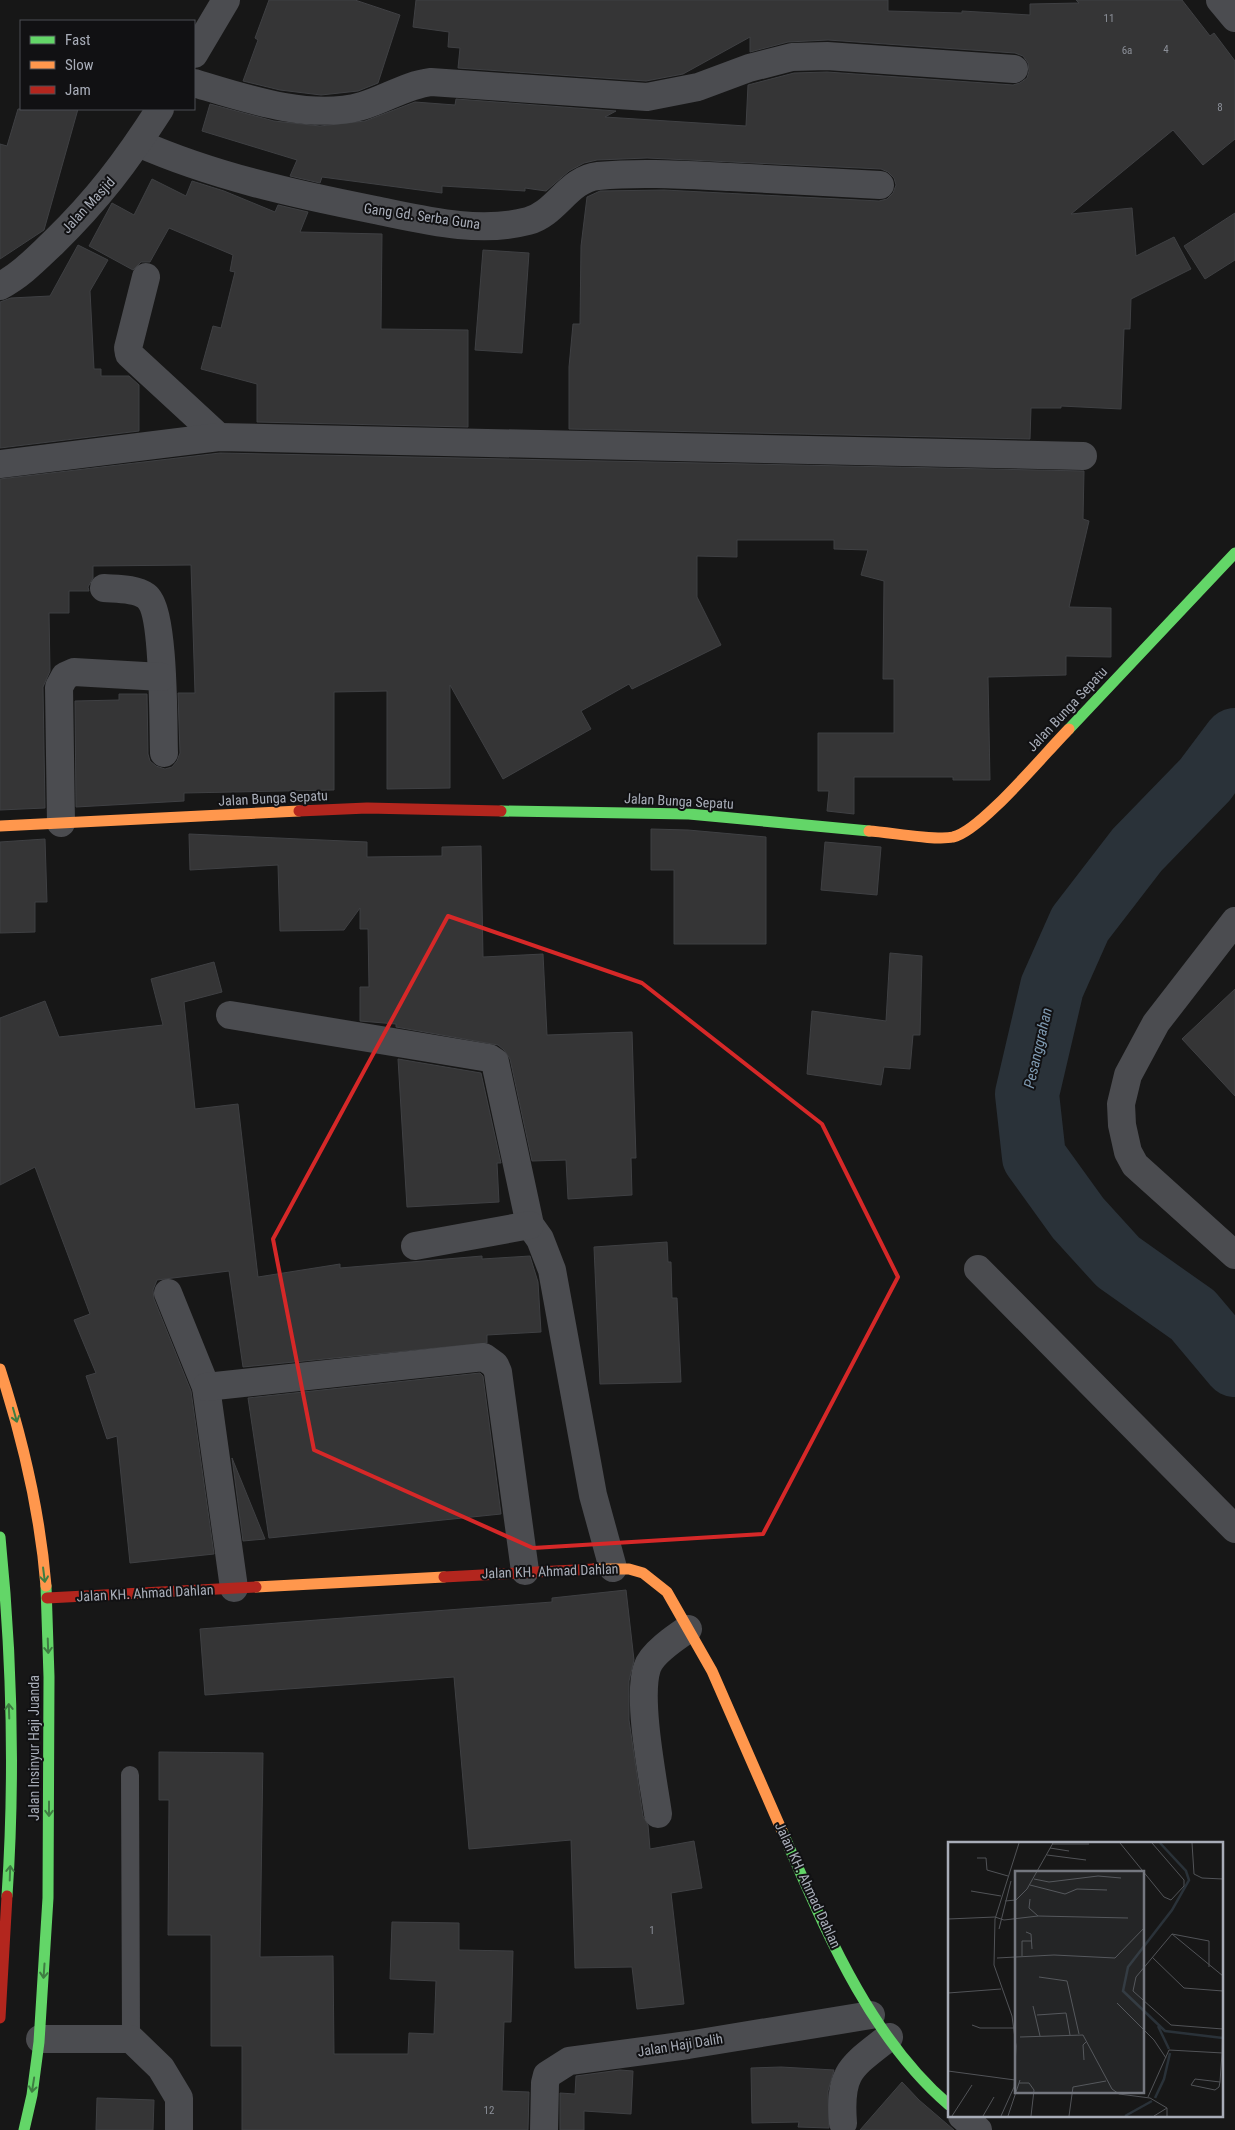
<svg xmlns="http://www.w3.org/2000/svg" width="1235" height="2130" viewBox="0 0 1235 2130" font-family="'Roboto Condensed',sans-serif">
  <rect width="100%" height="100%" fill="#171717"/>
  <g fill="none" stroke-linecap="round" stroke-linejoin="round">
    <!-- river -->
    <polyline stroke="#2a3239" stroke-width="64" points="1235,740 1205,780 1137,850 1080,924 1052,987 1027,1094 1034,1157 1078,1218 1118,1262 1193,1315 1235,1365"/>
  </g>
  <!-- building -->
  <g fill="#353536" stroke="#3f4043">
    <polygon points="269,0 355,0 400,15 378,83 358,91 321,95 280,90 243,81 258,40 255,38"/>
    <polygon points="416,0 888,0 888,11 962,13 962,11 1030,15 1030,4 1079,3 1076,0 1182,0 1210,36 1214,33 1235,61 1235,139 1203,165 1173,130 1071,214 1132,208 1136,256 1174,237 1191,269 1131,299 1130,329 1124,329 1121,409 1061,406 1061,408 1031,408 1030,439 569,429 569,367 573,324 580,324 581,246 587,197 600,191 664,190 879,201 887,199 893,193 896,185 894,178 888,172 881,169 647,158 597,160 584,163 569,171 546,191 525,188 525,191 442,186 442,193 322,177 320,183 290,176 297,160 202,131 210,104 274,121 320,126 365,121 415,102 455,105 456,99 616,111 605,117 746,126 748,85 794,73 827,72 1013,85 1020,83 1027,78 1029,71 1028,63 1023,56 1015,53 828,40 788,42 750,52 750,37 683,74 646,81 458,68 460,48 448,47 449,32 413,27"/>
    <polygon points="18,109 78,109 44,230 0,259 0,144 7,146"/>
    <polygon points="152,179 186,196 192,181 224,191 275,212 278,205 308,212 300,232 382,234 381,329 468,330 468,427 257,422 257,384 201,369 213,326 221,328 235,272 230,271 233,255 169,228 150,262 141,262 133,270 89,246 112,203 134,215"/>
    <polygon points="1235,213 1235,260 1205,279 1184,246"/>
    <polygon points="78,245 108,260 90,291 94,369 101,369 101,376 129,376 139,385 139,431 0,448 0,302 11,298 50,296"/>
    <polygon points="483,250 529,253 522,353 475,350"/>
    <polygon points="220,453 1084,471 1083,519 1089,521 1069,607 1111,608 1111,657 1066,656 1066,675 988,677 990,780 953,780 953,777 854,777 854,814 827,811 829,791 818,791 818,733 894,733 894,679 883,679 884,581 861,575 868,550 834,549 834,540 737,540 737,557 697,556 697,597 721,645 632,689 629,684 581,711 591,729 503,779 450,685 450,788 387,789 387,691 334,692 334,790 184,793 184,801 76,807 75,701 119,700 119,694 147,694 148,754 150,761 156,766 165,769 172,767 177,761 180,753 178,693 195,693 191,565 93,566 93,578 88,587 89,591 69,591 69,613 49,613 50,671 43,687 45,808 0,810 0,479"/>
    <polygon points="651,829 688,830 766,837 766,944 674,944 674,870 651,870"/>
    <polygon points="189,834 367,842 367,857 442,856 442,847 481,846 483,957 543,954 547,1035 632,1032 636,1158 631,1158 632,1195 568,1199 566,1160 532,1161 510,1059 504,1050 498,1045 396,1027 396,1024 360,1021 360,987 369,987 368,929 360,929 360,908 344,930 280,931 278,865 190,870"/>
    <polygon points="45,839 47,902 35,902 35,932 0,933 0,842"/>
    <polygon points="825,842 881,847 877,895 821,890"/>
    <polygon points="890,953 922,956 920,1035 913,1035 910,1069 884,1067 881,1085 807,1074 812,1011 886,1021"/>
    <polygon points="214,962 222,992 184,1002 195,1109 238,1104 258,1277 340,1264 340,1268 482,1256 482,1259 530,1256 538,1282 541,1332 487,1335 487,1343 243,1367 229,1271 157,1280 153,1290 154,1299 191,1391 214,1554 130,1563 117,1436 107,1439 86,1376 96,1373 74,1320 90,1314 35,1167 0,1185 0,1018 45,1001 59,1037 163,1025 151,979"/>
    <polygon points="1235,989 1235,1096 1182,1039"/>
    <polygon points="398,1059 481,1073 501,1163 497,1163 499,1202 407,1207"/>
    <polygon points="667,1242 668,1262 671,1262 672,1298 677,1298 681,1382 600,1384 594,1247"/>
    <polygon points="480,1373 483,1376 501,1514 269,1538 248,1398"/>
    <polygon points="232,1458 265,1539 243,1541"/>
    <polygon points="626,1590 634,1660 629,1681 629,1720 643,1816 648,1825 650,1849 694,1841 702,1888 671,1893 684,2004 637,2009 632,1967 575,1968 571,1840 469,1849 454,1677 205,1695 200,1629 552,1602 552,1598"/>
    <polygon points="159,1752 263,1753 260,1957 333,1956 334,2054 408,2054 409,2033 434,2034 436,1981 390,1979 392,1922 459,1923 459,1950 513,1951 511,2022 504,2022 502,2091 529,2092 528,2130 242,2130 242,2046 211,2046 211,1935 168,1935 169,1800 159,1800"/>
    <polygon points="781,2067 834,2070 828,2091 829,2128 798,2127 799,2122 752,2123 751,2068"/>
    <polygon points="620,2070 633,2071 631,2114 584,2111 584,2130 560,2130 560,2093 575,2094 576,2076"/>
    <polygon points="902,2082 919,2100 954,2130 860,2130"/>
    <polygon points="97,2098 154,2100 153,2130 96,2130"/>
  </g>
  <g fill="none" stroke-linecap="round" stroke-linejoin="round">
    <!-- lane -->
    <polyline stroke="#4b4c50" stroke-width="18" points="130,1775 131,2039"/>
    <!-- street -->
    <g stroke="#4b4c50" stroke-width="28">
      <polyline points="1220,0 1235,18"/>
      <polyline points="194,54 226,0"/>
      <path d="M194 83C244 98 310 121 362 106 386 99 406 85 431 82L647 97 698 87 749 68 792 57 827 56 1014 69"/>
      <path d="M138 143C213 176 294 194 375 210 424 220 479 234 528 221 556 214 568 179 598 176 642 172 686 175 730 177 780 180 830 182 880 185"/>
      <polyline points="146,277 128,348 129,354 219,437"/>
      <path d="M0 286C21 275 36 259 53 243 98 199 126 162 160 109"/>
      <polyline points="0,464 219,437 1083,456"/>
      <path d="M104 588C117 589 135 588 146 596 165 610 163 726 164 753"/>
      <polyline points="61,823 59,687 65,676 74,672 162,677"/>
      <polyline points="1235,921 1156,1023 1128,1075 1121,1104 1122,1125 1128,1152 1135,1165 1235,1255"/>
      <polyline points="230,1015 489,1058 495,1062 530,1225 540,1239 552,1270 593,1495 613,1568"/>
      <polyline points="415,1246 530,1225"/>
      <polyline points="978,1269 1235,1529"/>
      <polyline points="168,1293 206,1387 234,1588"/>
      <polyline points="206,1387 484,1357 495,1365 498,1372 525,1571"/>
      <path d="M658 1814C653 1779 637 1699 647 1668 651 1654 676 1637 688 1629"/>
      <polyline points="40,2039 131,2039 161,2068 179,2098 179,2130"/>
      <polyline points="962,2116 978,2130"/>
      <path d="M843 2123C839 2071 851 2067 889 2037"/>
      <polyline points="544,2130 545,2083 547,2075 569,2061 688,2045 871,2015"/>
    </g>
    <!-- fast -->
    <g stroke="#63d668" stroke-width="11">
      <polyline points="1069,729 1235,553"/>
      <polyline points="501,811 689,814 869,831"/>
      <path d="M0 1537C12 1656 15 1777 7 1896"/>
      <path d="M782 1831C824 1926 868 2036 949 2105"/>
      <polyline points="24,2130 32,2095 39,2042 48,1898 49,1677 46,1586"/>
    </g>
    <!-- slow -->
    <g stroke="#ff974d" stroke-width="11">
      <polyline points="0,826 299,811"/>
      <path d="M869 831C889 832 935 841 953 837 980 832 1046 752 1069 729"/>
      <path d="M0 1369C23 1440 40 1512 46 1586"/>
      <polyline points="594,1569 629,1569 643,1573 667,1592 712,1671 782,1831"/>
      <polyline points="256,1587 444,1577"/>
    </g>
    <!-- jam -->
    <g stroke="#b3261e" stroke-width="11">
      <polyline points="299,811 367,808 501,811"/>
      <polyline points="444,1577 594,1569"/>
      <polyline points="47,1598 256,1587"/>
      <polyline points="0,2018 7,1896"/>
    </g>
  </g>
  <!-- one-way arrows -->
  <defs><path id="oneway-shaft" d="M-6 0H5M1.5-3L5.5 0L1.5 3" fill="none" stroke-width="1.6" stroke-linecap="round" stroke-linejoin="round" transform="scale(1.25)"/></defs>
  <g stroke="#3e7d42">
    <use href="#oneway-shaft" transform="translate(15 1415) rotate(74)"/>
    <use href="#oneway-shaft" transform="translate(44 1575) rotate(83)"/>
    <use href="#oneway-shaft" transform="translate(48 1646) rotate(88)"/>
    <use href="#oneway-shaft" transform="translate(9 1711) rotate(-92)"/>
    <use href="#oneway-shaft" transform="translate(49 1809) rotate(90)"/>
    <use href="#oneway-shaft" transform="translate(10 1873) rotate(-88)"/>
    <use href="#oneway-shaft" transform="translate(44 1971) rotate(94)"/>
    <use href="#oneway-shaft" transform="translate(33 2085) rotate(99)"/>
  </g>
  <!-- marked area -->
  <path fill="none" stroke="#d62828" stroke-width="4" stroke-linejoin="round" d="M448 916 642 983 822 1124 898 1277 763 1534 533 1548 314 1450 273 1239Z"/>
  <g text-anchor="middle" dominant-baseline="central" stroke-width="4" stroke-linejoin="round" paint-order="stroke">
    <!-- number labels -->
    <g font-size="11" fill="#8b8f98">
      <text x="1109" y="18">11</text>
      <text x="1166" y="49">4</text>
      <text x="1127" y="50">6a</text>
      <text x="1220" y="107">8</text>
      <text x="652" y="1930">1</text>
      <text x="489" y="2110">12</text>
    </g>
    <!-- street labels -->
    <g font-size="14" fill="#a8adb8" stroke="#111113">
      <text transform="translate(88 205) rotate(-47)">Jalan Masjid</text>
      <text transform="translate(422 216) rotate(8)">Gang Gd. Serba Guna</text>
      <text transform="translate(1067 709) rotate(-47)">Jalan Bunga Sepatu</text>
      <text transform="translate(273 798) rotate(-3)">Jalan Bunga Sepatu</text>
      <text transform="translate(679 801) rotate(3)">Jalan Bunga Sepatu</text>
      <text transform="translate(550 1571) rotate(-2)">Jalan KH. Ahmad Dahlan</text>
      <text transform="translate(145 1593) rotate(-3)">Jalan KH. Ahmad Dahlan</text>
      <text transform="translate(34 1748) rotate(-90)">Jalan Insinyur Haji Juanda</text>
      <text transform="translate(808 1885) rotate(65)">Jalan KH. Ahmad Dahlan</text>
      <text transform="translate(680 2045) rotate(-9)">Jalan Haji Dalih</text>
    </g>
    <!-- water labels -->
    <g font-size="15" font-style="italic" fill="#7f9bb3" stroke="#111113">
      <text transform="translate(1038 1048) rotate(-77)">Pesanggrahan</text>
    </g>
  </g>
  <!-- overview -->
  <g transform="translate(948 1842)">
    <rect width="275" height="275" fill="#171717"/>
    <path fill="none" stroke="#2a3239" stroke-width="2.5" d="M212 1 238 29 241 38 224 68 180 125 175 149 217 189 275 196M210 184 221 207M207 256 216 237 222 211M177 274 204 259"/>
    <path fill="none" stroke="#515357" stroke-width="1" d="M172 1 216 55 223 58 236 44V38L204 1M244 1 246 32 254 36 275 37M104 2H141M102 6 121 9M99 13 138 18M29 16H38L39 28 60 34M86 37 101 40 150 34 173 36M82 43 117 52 129 47 159 48M23 49 53 54M82 57 81 66 90 74M57 59 68 58 79 47 105 1M0 77 47 75 56 78 90 74 180 76M51 87 63 39M78 90 83 92 84 107M224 92 275 134M74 114V99H84M204 115 236 146 275 149M49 116 106 113 167 116 197 85M261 125V99L224 92 188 135 185 149 223 183 275 187M91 135 119 139 131 192M0 151 53 147M169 161 206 198 218 216M85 164 92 194M89 173 118 171 122 193M24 183 32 186H67M72 195 135 193 164 247 171 252 202 256 219 266V274M136 218 135 203 139 199M0 229 67 238M272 240 247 237 243 243 267 248 271 245 272 240 274 211 275 165M71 241H81L86 248 83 274M200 255 221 208 275 211M4 274 24 243M35 274 46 255M53 274 66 245 68 204 64 174 46 123 47 77 71 1M60 274 72 238M121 274 125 245 158 239M206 274 219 266"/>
    <path fill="#757880" fill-opacity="0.15" stroke="#757880" stroke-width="2.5" d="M67 29H196V251H67Z"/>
    <rect width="275" height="275" fill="none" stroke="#a8adb8" stroke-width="2.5"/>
  </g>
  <!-- legend -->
  <rect x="20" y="20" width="175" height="90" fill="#111113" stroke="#4d4f55"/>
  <rect x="30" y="36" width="25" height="8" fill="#63d668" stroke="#4d4f55"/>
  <text x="65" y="45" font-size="15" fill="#a8adb8">Fast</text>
  <rect x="30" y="61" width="25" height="8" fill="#ff974d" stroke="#4d4f55"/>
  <text x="65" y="70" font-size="15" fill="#a8adb8">Slow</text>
  <rect x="30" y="86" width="25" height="8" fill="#b3261e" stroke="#4d4f55"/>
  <text x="65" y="95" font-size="15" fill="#a8adb8">Jam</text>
</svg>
